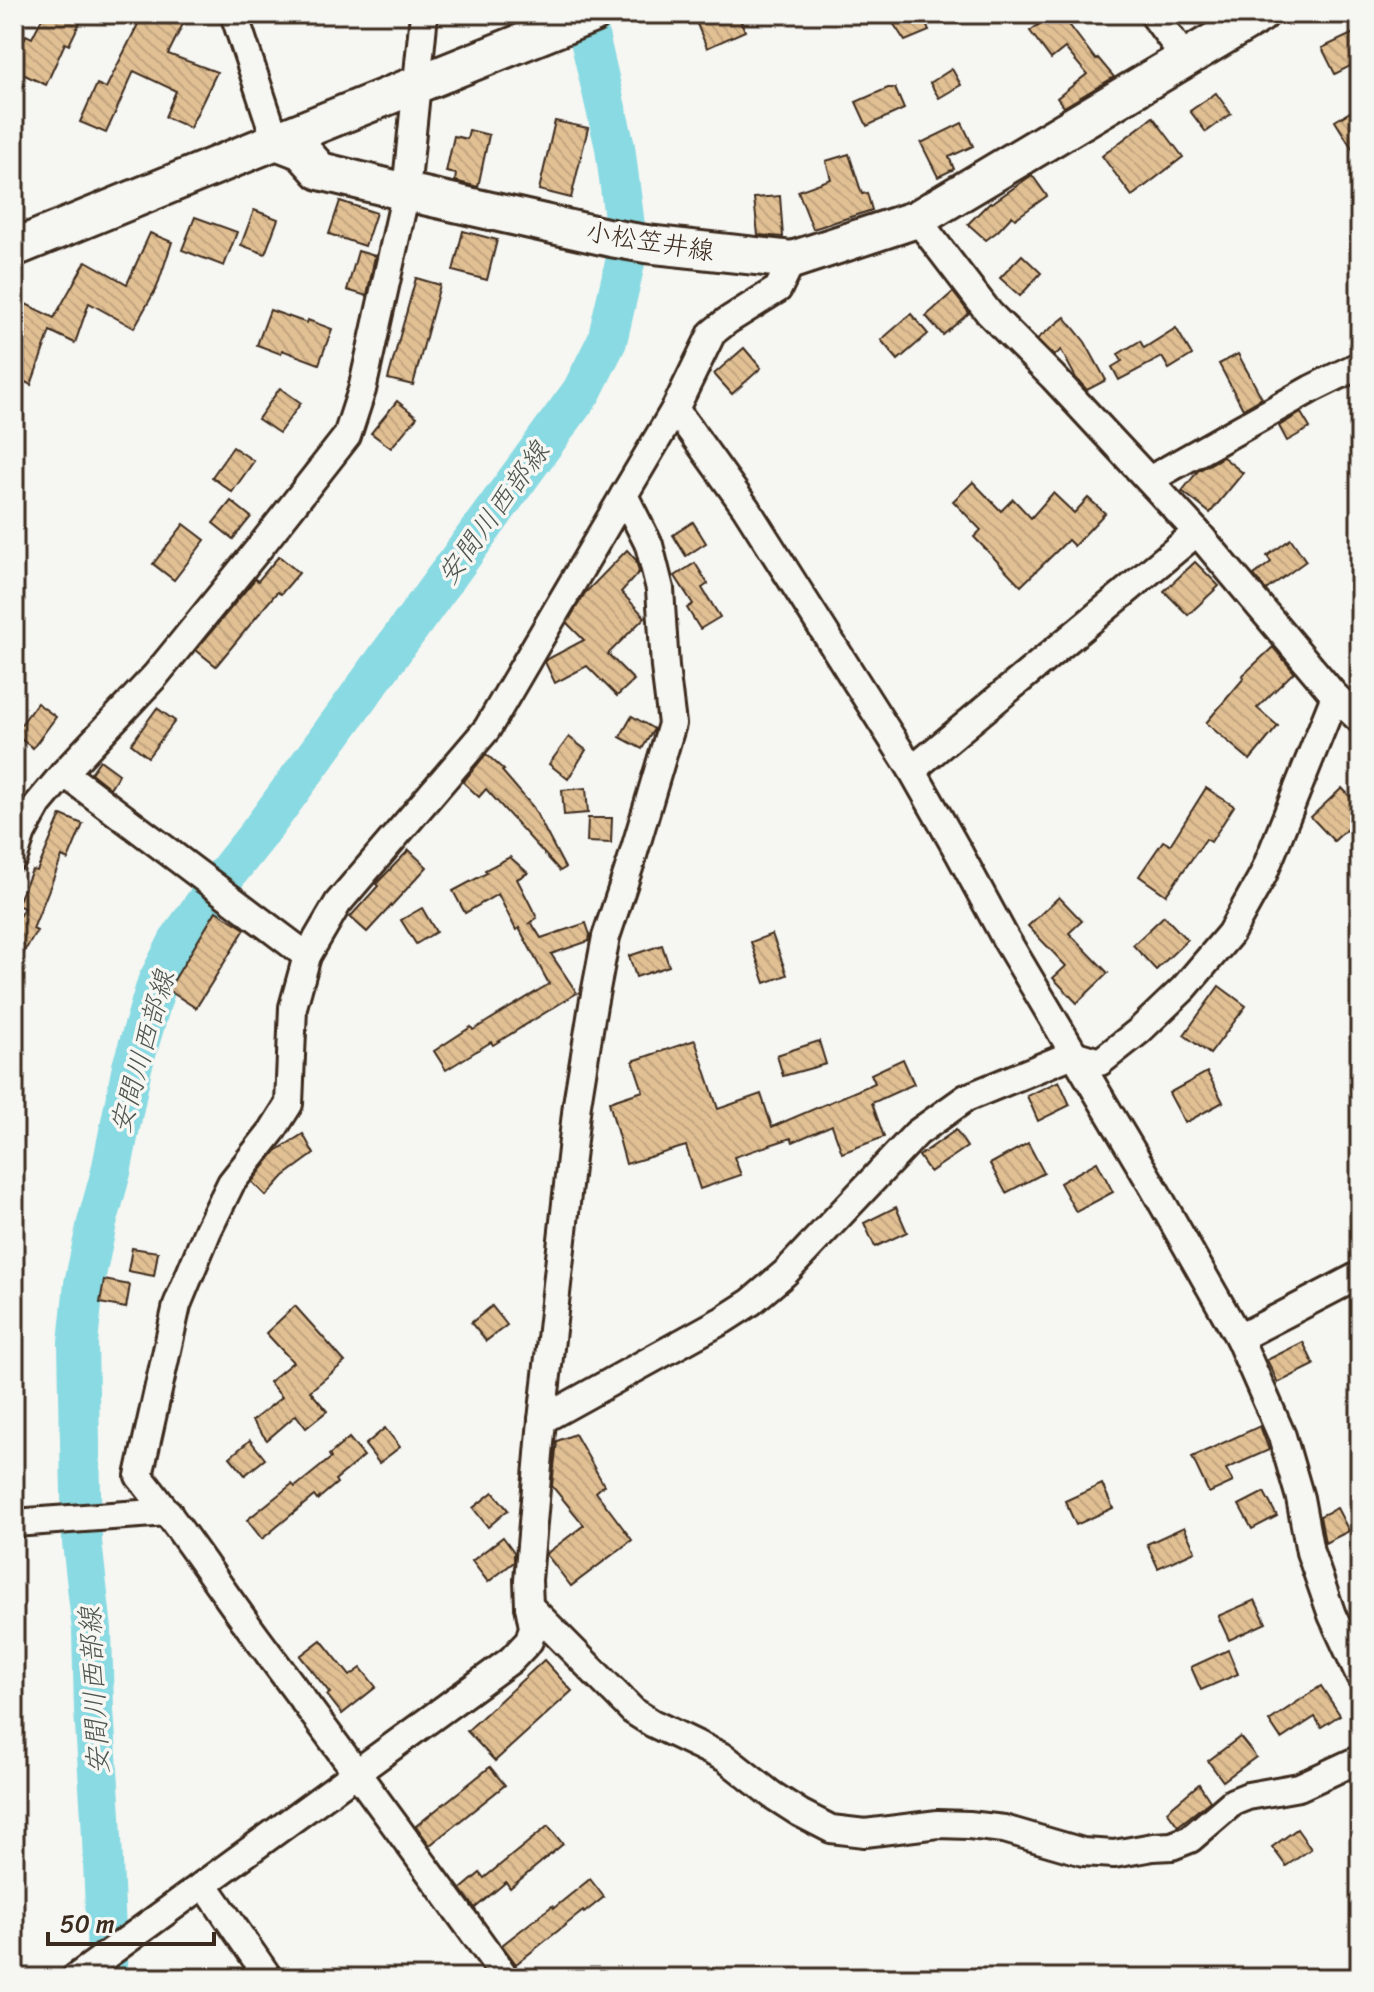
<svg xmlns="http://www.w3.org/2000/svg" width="1374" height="1992" viewBox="0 0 1374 1992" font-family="Sriracha,'Klee One',sans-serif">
  <defs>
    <pattern id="building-back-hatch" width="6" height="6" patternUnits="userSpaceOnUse" patternTransform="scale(2)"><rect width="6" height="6" fill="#e1c094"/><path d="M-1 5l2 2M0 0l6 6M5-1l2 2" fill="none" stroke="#c2a57f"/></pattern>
  </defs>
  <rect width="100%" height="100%" fill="#f6f6f2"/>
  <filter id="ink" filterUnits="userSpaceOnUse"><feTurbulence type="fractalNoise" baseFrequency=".0125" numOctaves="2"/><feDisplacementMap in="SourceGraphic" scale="16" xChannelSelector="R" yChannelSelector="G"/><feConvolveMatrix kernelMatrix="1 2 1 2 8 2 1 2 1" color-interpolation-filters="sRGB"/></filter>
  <g filter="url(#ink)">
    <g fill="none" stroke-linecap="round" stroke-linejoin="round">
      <!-- river -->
      <g stroke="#89dae2" stroke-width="40">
        <polyline points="584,14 615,147 625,226"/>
        <polyline points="108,1978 101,1816 94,1710 92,1630 82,1542 78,1343 84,1284 97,1223 111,1172 132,1067 157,983 179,940 217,886 260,832 582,391 607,341 625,263"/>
      </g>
    </g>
    <!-- building -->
    <g fill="url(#building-back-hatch)" stroke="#3b2a1e" stroke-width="2">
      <polygon points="44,14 84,14 69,45 65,43 46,85 14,70 14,62 26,35 32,38"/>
      <polygon points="143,14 188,14 168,54 217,72 190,128 165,117 176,91 134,71 106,133 80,122 97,84 106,88"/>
      <polygon points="721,14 738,14 745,31 707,48 697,24"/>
      <polygon points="904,14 922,14 929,31 905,41 891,20"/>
      <polygon points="1053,14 1061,14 1096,60 1098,58 1114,77 1064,107 1057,98 1087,74 1065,48 1051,59 1030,31"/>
      <polygon points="1360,30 1360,61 1335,74 1322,48"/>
      <polygon points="952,69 961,85 939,98 930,83"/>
      <polygon points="888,88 895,88 904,109 867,126 856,102"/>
      <polygon points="1216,93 1231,114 1206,132 1190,111"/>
      <polygon points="1360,106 1360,161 1335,121"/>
      <polygon points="1153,117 1183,157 1132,196 1102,156"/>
      <polygon points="555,121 588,128 571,198 539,190"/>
      <polygon points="962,123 973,146 949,157 954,169 938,177 921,143"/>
      <polygon points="469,130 489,135 478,187 455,181 456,174 446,172 454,136 467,139"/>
      <polygon points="849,154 862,194 867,193 872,210 813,229 798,191 831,179 826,161"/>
      <polygon points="1032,175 1047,196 1015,219 1012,216 998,231 986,240 968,224 990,202 992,203"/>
      <polygon points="780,196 783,237 758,235 754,198"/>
      <polygon points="340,201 376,213 365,246 329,234"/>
      <polygon points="254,210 278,219 265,254 241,245"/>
      <polygon points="195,217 237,232 224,266 182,250"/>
      <polygon points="463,231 497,240 487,280 453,271"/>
      <polygon points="150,233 172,242 157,287 134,328 89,303 75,343 50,331 31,385 14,376 14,356 26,332 15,326 26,304 54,318 86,261 127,284"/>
      <polygon points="358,251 375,256 367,296 347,290"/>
      <polygon points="1022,255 1041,273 1020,296 1000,278"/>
      <polygon points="416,278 440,285 413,385 388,379"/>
      <polygon points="953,292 969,313 943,335 926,316"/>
      <polygon points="270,310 307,323 308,320 332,329 319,364 282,350 281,354 257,345"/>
      <polygon points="911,314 928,334 898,360 881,340"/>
      <polygon points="1065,317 1085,342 1106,380 1087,390 1076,378 1061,350 1054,356 1037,339"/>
      <polygon points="1176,328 1192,355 1169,369 1162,357 1119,380 1112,367 1122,361 1118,354 1140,341 1144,348"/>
      <polygon points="744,348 761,368 732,394 714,374"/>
      <polygon points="1238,354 1262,398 1243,409 1219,364"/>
      <polygon points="280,388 301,403 279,433 258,419"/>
      <polygon points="397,401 417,417 391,448 371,433"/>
      <polygon points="1301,413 1310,428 1287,441 1279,426"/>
      <polygon points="233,447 254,461 232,492 212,477"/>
      <polygon points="1223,457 1243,473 1210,513 1182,491 1198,471"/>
      <polygon points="973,482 1001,511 1013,499 1031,518 1053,493 1074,513 1088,498 1105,513 1074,546 1068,540 1021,586 974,537 981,530 953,501"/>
      <polygon points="231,501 251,517 233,539 213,523"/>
      <polygon points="693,522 706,543 686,556 673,535"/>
      <polygon points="184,524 205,540 174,580 153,564"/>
      <polygon points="1291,539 1306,561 1266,590 1254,575 1271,562 1267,556"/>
      <polygon points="627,550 636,560 639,572 621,592 645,617 608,654 634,680 617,696 587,666 555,683 545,662 546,660 584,640 567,623 585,593"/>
      <polygon points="279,556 299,573 281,594 277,592 216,666 196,650 255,579 258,581"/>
      <polygon points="1195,562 1219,586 1188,615 1164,591"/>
      <polygon points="695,563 708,584 702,588 720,617 700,629 687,608 693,604 675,576"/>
      <polygon points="1273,647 1294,672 1257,708 1278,726 1250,760 1206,723 1244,678 1242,676"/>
      <polygon points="37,703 56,717 33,748 14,734"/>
      <polygon points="157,708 175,721 148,757 131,744"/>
      <polygon points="632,716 654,729 642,749 620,737"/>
      <polygon points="569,737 586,750 568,779 549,764"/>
      <polygon points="486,754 504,770 502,771 533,807 565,868 560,871 486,789 479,797 463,782"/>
      <polygon points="100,760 119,774 110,788 91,773"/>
      <polygon points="586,788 588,813 564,815 562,790"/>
      <polygon points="1206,788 1234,806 1211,842 1206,839 1166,895 1139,876 1163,841 1170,845"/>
      <polygon points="1342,788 1360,807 1360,817 1334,841 1311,817"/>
      <polygon points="61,815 83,824 68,860 62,857 33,929 37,931 14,968 14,925 24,908 17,905 32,870 37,871"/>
      <polygon points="588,818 612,818 611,843 587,842"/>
      <polygon points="409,850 427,867 367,932 350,917 378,886 376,884"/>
      <polygon points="510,857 528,873 517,879 537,918 528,924 531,922 541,938 586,923 590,935 589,941 551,954 577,993 493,1045 491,1042 446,1070 434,1051 471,1027 473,1030 549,984 519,928 516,930 498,894 465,913 453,891 487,873 485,870"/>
      <polygon points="1059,897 1082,921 1069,933 1108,973 1077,1003 1053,978 1066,966 1028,926"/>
      <polygon points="422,908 436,932 416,944 401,920"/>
      <polygon points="216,911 245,929 196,1008 168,990"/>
      <polygon points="1164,916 1187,940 1156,970 1133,945"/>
      <polygon points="772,934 787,975 765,983 751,942"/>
      <polygon points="662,945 669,966 636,977 629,956"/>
      <polygon points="1219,986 1246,1006 1210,1054 1184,1035"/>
      <polygon points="695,1040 718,1109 761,1094 772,1127 875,1083 871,1074 903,1059 914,1084 872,1103 884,1137 842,1153 832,1125 793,1142 791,1138 734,1157 741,1175 700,1189 686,1146 626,1164 609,1102 643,1091 633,1061"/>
      <polygon points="819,1041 826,1064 783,1076 777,1055"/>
      <polygon points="1207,1072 1223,1102 1185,1123 1169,1093"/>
      <polygon points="1059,1081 1070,1105 1038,1121 1027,1096"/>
      <polygon points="956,1130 967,1147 930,1172 919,1156"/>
      <polygon points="303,1134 314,1154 284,1176 266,1196 252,1182 276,1151"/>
      <polygon points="1028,1143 1044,1173 1006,1193 990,1164"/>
      <polygon points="1097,1162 1113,1192 1076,1212 1060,1183"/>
      <polygon points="896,1207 907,1232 875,1247 864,1223"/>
      <polygon points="132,1248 158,1252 154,1276 128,1271"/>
      <polygon points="104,1280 130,1285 126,1308 100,1303"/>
      <polygon points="295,1306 345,1362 310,1391 327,1411 306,1428 296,1415 267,1440 252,1421 282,1397 269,1382 293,1362 266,1333"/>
      <polygon points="492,1306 507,1325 486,1341 471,1323"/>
      <polygon points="1303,1342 1314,1365 1278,1383 1267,1360"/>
      <polygon points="1260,1426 1269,1450 1226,1469 1233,1482 1209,1493 1192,1457"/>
      <polygon points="385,1428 400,1447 379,1463 365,1445"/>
      <polygon points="575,1434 604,1485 596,1492 632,1540 571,1586 546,1554 584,1525 552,1486 557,1441"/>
      <polygon points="349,1438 364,1456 335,1480 337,1483 317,1500 314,1496 262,1539 247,1520 292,1484 295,1487 331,1458 329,1455"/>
      <polygon points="250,1440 265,1459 245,1475 230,1457"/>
      <polygon points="1102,1484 1113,1508 1076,1525 1065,1501"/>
      <polygon points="493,1492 508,1510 488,1527 473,1508"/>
      <polygon points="1264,1492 1277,1516 1252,1529 1239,1505"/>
      <polygon points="1337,1508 1349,1531 1325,1543 1320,1516"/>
      <polygon points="1184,1527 1195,1551 1158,1568 1147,1544"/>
      <polygon points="503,1537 514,1552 514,1562 488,1582 472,1561"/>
      <polygon points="1255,1600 1266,1623 1229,1640 1218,1616"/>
      <polygon points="321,1640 350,1676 361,1668 376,1687 342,1714 327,1695 330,1693 300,1656"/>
      <polygon points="1228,1650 1238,1674 1201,1690 1191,1667"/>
      <polygon points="544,1660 572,1691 495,1761 467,1731"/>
      <polygon points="1321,1686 1340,1715 1321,1727 1315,1717 1281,1739 1269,1721"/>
      <polygon points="1240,1737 1256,1757 1223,1781 1208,1761"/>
      <polygon points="490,1767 505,1785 430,1845 416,1826"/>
      <polygon points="1199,1784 1210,1801 1178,1826 1167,1811"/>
      <polygon points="548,1826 563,1844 510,1888 506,1882 475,1908 461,1889 480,1873 484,1878"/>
      <polygon points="1297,1829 1311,1849 1286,1866 1272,1847"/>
      <polygon points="590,1879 604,1897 584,1913 583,1911 516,1964 502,1945 552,1906 554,1908"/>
    </g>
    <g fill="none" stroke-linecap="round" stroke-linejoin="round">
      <defs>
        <g id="street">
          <polyline points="234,14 276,141"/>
          <polyline points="1153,14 1185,58"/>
          <polyline points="917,219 989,313 1053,377 1197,532 1335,696 1360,720"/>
          <polyline points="792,260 778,289 727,321 712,333 675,409 746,508 912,770 959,853 1004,936 1152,1185 1239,1338 1282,1436 1300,1498 1310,1552 1332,1615 1360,1676"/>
          <polyline points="1149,480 1311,389 1360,365"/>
          <polyline points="912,770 1197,532"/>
          <polyline points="64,773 307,956"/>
          <polyline points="14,857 22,833 38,804 64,773 155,676 260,547 347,436 362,390 406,192 424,14"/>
          <polyline points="1239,1338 1360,1275"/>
          <polyline points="542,1420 723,1320 751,1302 785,1273 917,1133 966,1098 1073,1054 1100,1062 1139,1031 1184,988 1230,934 1263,875 1335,696"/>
          <polyline points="14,1523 168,1512"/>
          <polyline points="529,1606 633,1711 652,1723 725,1758 772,1795 800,1813 831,1829 865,1833 938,1824 969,1825 1004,1829 1083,1852 1114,1854 1153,1847 1172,1846 1190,1839 1233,1802 1248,1796 1299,1787 1360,1759"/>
          <polyline points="204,1884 269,1978"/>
          <polyline points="75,1978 511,1660 529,1641 533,1627 529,1606 528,1580 542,1420 577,1104 593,1005 606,937 631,862 672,724 665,667 660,589 649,545 624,495 675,409"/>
          <path d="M506 1978C424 1864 341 1751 257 1638 217 1584 181 1528 139 1476L177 1305 208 1230 231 1183 272 1131 289 1104 293 1007 307 956 338 903 487 729 624 495"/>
        </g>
        <g id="secondary">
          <polyline points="276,141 593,14"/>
          <polyline points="14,248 276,141 302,151 320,171 406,192 611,238 646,244 792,260 917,219 1260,14"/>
        </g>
      </defs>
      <!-- street casing -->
      <use href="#street" stroke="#3b2a1e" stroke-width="32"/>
      <!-- secondary casing -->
      <use href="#secondary" stroke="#3b2a1e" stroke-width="42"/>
      <!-- street -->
      <use href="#street" stroke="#f6f6f2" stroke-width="26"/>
      <!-- secondary -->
      <use href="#secondary" stroke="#f6f6f2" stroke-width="36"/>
    </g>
  </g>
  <g text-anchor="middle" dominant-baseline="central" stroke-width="7" stroke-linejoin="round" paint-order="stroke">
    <!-- street labels -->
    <g font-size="26" fill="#3b2a1e" stroke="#f6f6f2">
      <text transform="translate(650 241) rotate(9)">小松笠井線</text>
    </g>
    <!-- water labels -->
    <g font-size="28" font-style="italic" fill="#4e564f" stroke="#f6f6f2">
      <text transform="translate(493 513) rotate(-54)">安間川西部線</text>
      <text transform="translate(142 1052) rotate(-74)">安間川西部線</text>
      <text transform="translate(94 1691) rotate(-93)">安間川西部線</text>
    </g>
  </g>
  <!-- margin -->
  <rect width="1374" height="1992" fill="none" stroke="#f6f6f2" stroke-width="48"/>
  <rect x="24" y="24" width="1326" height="1944" fill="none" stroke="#3b2a1e" stroke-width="3" filter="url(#ink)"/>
  <!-- scale -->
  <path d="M48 1932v12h166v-12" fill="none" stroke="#3b2a1e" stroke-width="4"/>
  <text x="60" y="1932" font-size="24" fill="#3b2a1e" stroke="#f6f6f2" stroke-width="6" paint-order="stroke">50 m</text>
</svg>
